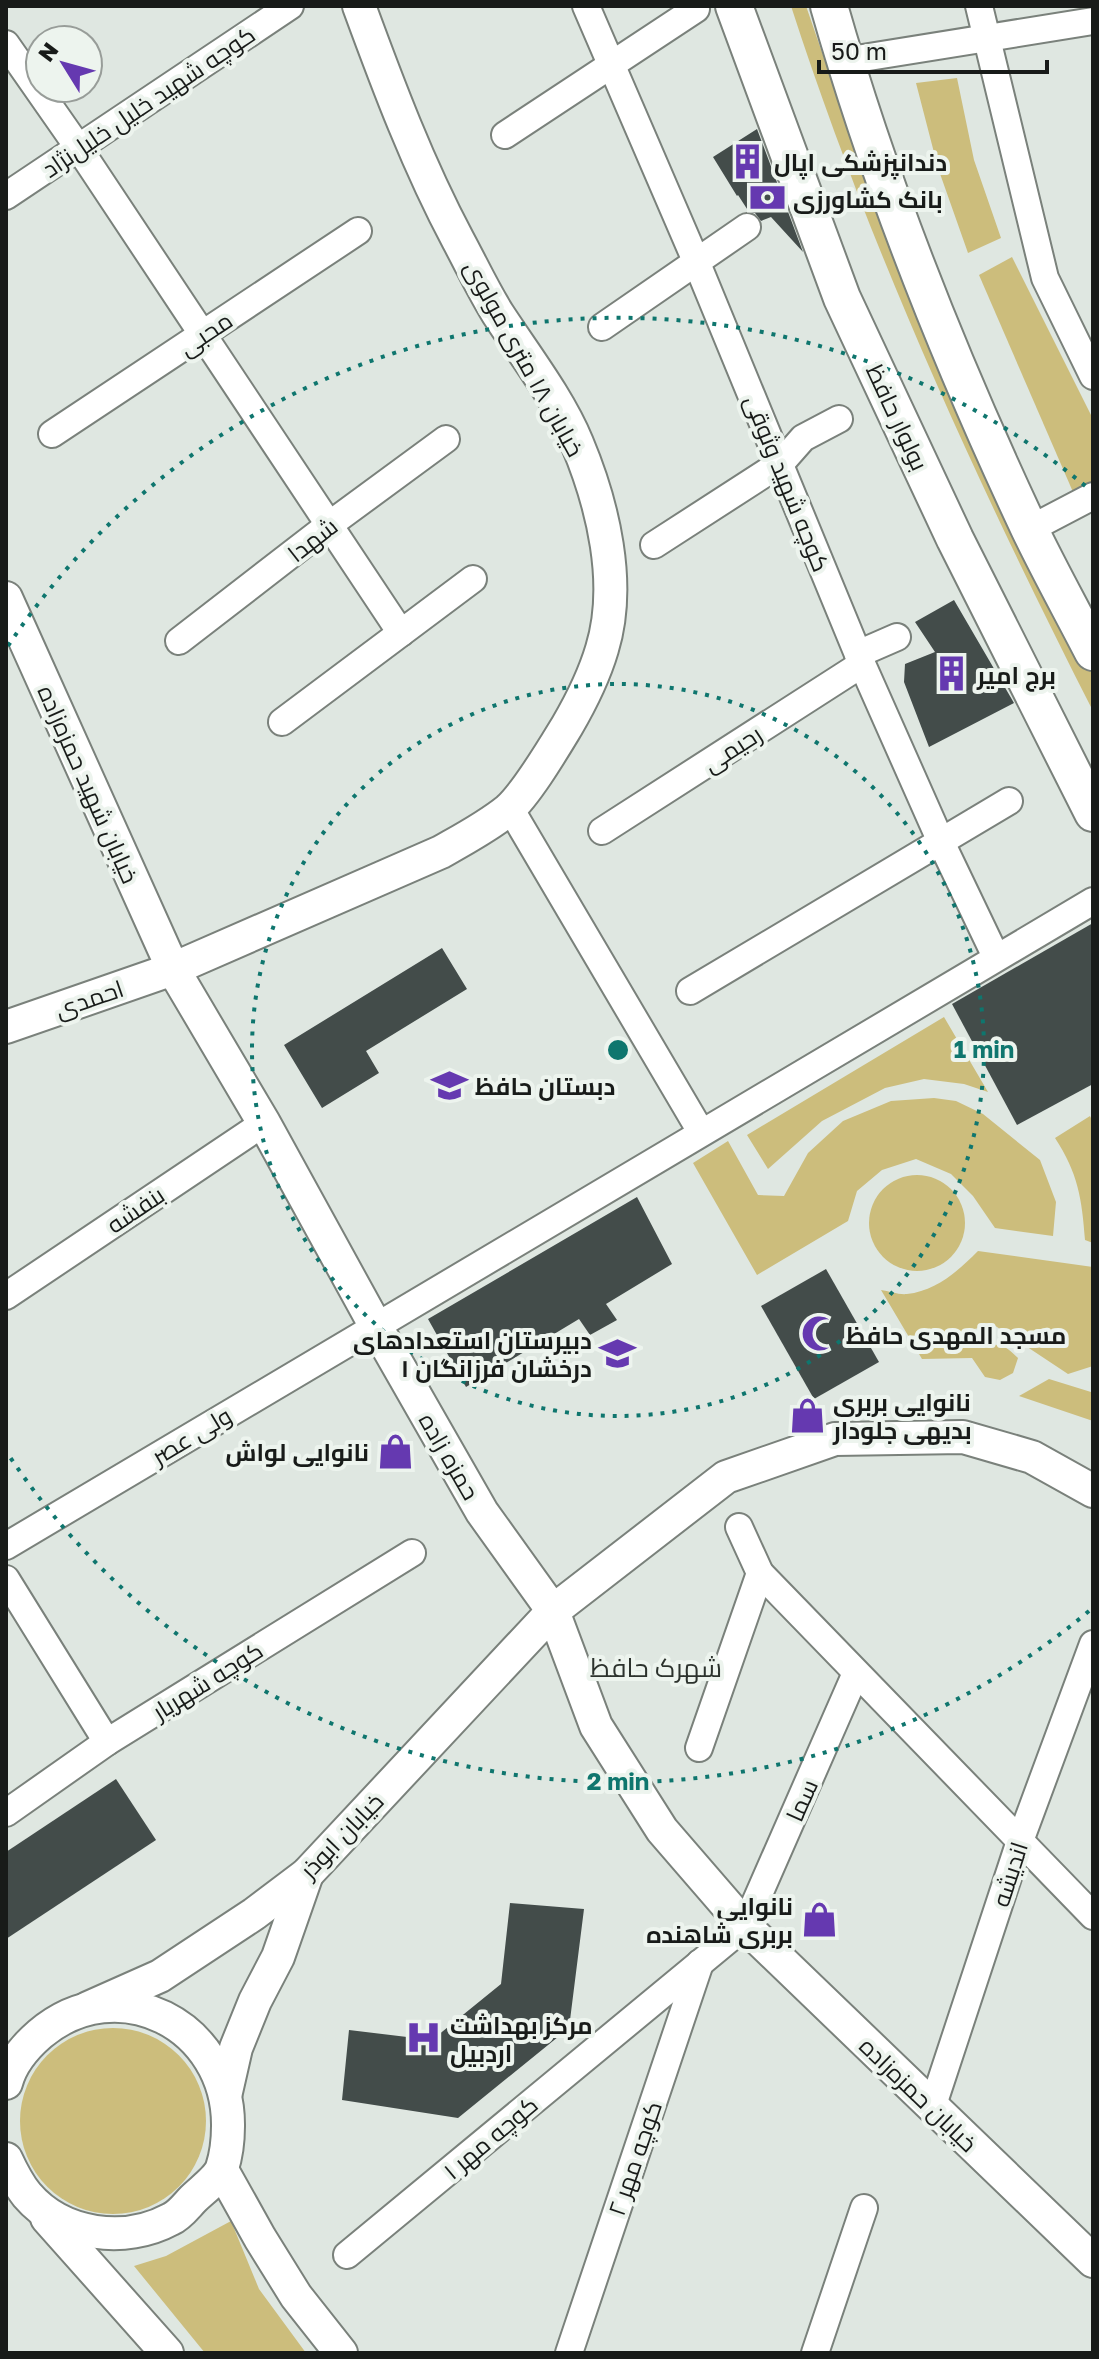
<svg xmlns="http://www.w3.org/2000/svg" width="1099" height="2359" viewBox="0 0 1099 2359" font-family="'Golos Text',Cairo,sans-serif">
  <rect width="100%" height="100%" fill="#dfe7e1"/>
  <!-- green -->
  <g fill="#ccbd7c">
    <path d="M791 6H806L881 223 929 337 980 454 1093 674V711C977 483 870 250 791 6Z"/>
    <polygon points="957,78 974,160 1001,238 968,253 938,168 916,83"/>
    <polygon points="1012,257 1093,419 1093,482 1073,492 979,275"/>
    <polygon points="944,1017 988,1092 964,1084 924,1079 885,1088 822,1121 768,1169 747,1135"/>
    <polygon points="934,1098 956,1101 983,1114 1040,1160 1056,1202 1053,1236 995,1228 973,1196 951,1174 916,1159 882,1170 857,1191 848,1221 757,1275 693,1163 728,1141 758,1195 784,1196 808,1153 843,1121 891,1101"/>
    <path d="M1090 1116 1093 1122V1243L1085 1240C1082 1199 1078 1173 1055 1138Z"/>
    <circle cx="917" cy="1223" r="48"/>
    <path d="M978 1251 1093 1267V1366L1068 1374 994 1325 969 1330 978 1346C1000 1344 1002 1342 1018 1358L1013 1373 1000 1380 985 1377 972 1358 922 1359 881 1290C889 1291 899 1295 907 1294 936 1291 958 1271 978 1251Z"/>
    <polygon points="1049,1379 1091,1392 1093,1389 1093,1421 1019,1396"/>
    <circle cx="113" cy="2121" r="93"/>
    <polygon points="231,2221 259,2289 306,2353 205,2353 134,2266 166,2256"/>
  </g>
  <!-- building -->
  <g fill="#434c4a">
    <polygon points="757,129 803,252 771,217 761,221 755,213 749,212 738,195 737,196 713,157"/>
    <polygon points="954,600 1014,703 929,747 904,682 905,664 935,652 915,622"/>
    <polygon points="1093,923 1093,1084 1017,1125 952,1004"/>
    <polygon points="442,948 467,989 366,1051 379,1073 322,1108 284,1045"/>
    <polygon points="637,1197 672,1264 606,1304 617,1320 590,1335 579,1319 466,1387 428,1319"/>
    <polygon points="826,1269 879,1362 814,1399 761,1306"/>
    <polygon points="116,1779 156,1840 6,1939 6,1852"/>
    <polygon points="510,1903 584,1909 569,2028 458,2118 342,2100 349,2030 432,2040 501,1984"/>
  </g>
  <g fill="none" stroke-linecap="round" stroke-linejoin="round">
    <defs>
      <g id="minor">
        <polyline points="586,6 696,261 862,664 941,842 996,957"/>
        <polyline points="979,6 1045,278 1093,376"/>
        <polyline points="6,44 78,147 401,633"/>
        <polyline points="844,61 1093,21"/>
        <polyline points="505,135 696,9"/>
        <polyline points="6,196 290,6"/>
        <polyline points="602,327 747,227"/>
        <polyline points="52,434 358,231"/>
        <polyline points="1030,529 1093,496"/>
        <polyline points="654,545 781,463 803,438 839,419"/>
        <polyline points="179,641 329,525 446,439"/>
        <polyline points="858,654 897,637"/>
        <polyline points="282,722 473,579"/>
        <polyline points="510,808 701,1132"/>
        <polyline points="602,831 862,664"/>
        <polyline points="690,991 1009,801"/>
        <polyline points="6,1296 264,1123"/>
        <polyline points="739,1527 760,1573 1093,1916"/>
        <polyline points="6,1546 1093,901"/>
        <polyline points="6,1579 107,1742"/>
        <polyline points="699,1748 760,1573"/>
        <polyline points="6,1813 107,1742 412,1553"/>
        <polyline points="932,2108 1020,1841 1093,1644"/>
        <polyline points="347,2255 745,1926 856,1673"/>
        <polyline points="569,2353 700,1963"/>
        <polyline points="815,2353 864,2208"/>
      </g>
      <g id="tertiary">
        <polyline points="6,598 173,969 264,1123 375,1325 482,1512 553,1611 596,1726 662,1830 745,1926 1093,2261"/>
        <path d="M6 1027 173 969 441 852C464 839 487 827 508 810 527 793 553 749 567 726 581 702 594 676 602 649 622 584 603 505 577 443 559 399 524 354 498 314 483 290 471 264 458 240 418 165 388 85 359 6"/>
        <polyline points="88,2008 160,1976 254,1914 307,1874 553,1611 726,1477 835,1439 963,1437 1032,1457 1093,1491"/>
        <path d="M6 2083C11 2064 25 2047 40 2034 118 1968 229 2025 228 2126 228 2138 226 2156 222 2168 218 2179 202 2190 193 2199 187 2205 180 2215 171 2219 125 2244 62 2236 27 2195 18 2184 12 2172 6 2159"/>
        <polyline points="226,2092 236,2048 255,2001 278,1957 307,1874"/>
        <polyline points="222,2170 260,2238 296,2296 341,2353"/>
        <polyline points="47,2218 167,2353"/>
      </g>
      <g id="secondary">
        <polyline points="734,6 842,298 955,539 1093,813"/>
        <path d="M829 6C880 185 950 360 1029 528 1049 570 1072 611 1093 652"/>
      </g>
    </defs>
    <!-- minor casing -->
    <use href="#minor" stroke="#7a817b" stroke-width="30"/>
    <!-- tertiary casing -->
    <use href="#tertiary" stroke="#7a817b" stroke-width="36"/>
    <!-- secondary casing -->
    <use href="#secondary" stroke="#7a817b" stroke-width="40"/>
    <!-- minor -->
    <use href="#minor" stroke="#fff" stroke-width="26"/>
    <!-- tertiary -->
    <use href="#tertiary" stroke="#fff" stroke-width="32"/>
    <!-- secondary -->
    <use href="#secondary" stroke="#fff" stroke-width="36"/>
  </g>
  <!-- distance rings -->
  <g fill="none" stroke="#0f766e" stroke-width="4" stroke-dasharray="4 8">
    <circle cx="618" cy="1050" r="366"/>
    <path d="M1089 1611A732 732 0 0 1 8 1454M8 646A732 732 0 0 1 1089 489"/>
  </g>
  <!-- icons -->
  <defs>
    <symbol id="building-bare" viewBox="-9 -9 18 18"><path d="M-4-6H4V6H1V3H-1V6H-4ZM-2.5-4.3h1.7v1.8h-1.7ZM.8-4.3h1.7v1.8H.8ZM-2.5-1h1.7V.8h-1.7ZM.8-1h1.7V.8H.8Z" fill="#6539b0" stroke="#edf4ee" stroke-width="2.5" paint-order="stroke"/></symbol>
    <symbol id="bank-bare" viewBox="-9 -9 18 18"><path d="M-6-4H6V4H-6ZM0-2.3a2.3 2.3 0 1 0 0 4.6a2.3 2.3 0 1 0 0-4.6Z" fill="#6539b0" stroke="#edf4ee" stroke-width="2.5" paint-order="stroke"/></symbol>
    <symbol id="school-bare" viewBox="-9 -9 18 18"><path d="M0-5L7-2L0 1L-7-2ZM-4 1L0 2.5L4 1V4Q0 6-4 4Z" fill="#6539b0" stroke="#edf4ee" stroke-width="2.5" paint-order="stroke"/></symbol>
    <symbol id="mosque-bare" viewBox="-9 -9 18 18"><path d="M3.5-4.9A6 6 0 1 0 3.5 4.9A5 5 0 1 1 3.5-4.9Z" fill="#6539b0" stroke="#edf4ee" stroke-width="2.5" paint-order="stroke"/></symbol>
    <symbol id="shop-bare" viewBox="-9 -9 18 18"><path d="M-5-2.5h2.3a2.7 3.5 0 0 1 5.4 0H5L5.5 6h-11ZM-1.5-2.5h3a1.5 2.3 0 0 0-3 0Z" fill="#6539b0" stroke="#edf4ee" stroke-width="2.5" paint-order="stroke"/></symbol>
    <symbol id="hospital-bare" viewBox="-9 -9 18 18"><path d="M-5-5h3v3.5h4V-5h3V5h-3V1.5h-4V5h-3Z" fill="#6539b0" stroke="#edf4ee" stroke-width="2.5" paint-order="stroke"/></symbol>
  </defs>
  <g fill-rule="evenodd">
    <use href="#building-bare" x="722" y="136" width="51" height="51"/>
    <use href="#bank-bare" x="742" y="172" width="51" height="51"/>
    <use href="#building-bare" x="926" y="648" width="51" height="51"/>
    <use href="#school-bare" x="424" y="1060" width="51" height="51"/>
    <use href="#mosque-bare" x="794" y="1308" width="51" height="51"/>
    <use href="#school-bare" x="592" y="1328" width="51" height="51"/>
    <use href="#shop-bare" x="782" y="1390" width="51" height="51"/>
    <use href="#shop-bare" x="370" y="1426" width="51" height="51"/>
    <use href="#shop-bare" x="794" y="1894" width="51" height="51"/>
    <use href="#hospital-bare" x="398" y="2012" width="51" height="51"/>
  </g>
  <g text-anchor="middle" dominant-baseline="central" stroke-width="8" stroke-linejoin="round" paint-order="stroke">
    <!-- street labels -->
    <g font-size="24" fill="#181b19" stroke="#edf4ee">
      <text transform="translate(148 101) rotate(-34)">کوچه شهید خلیل خلیل‌نژاد</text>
      <text transform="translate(205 333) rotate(-34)">محبی</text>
      <text transform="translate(525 358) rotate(61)">خیابان ۱۸ متری مولوی</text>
      <text transform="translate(898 417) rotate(65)">بولوار حافظ</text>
      <text transform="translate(788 483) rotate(68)">کوچه شهید وثوقی</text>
      <text transform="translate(312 539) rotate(-38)">شهدا</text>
      <text transform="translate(732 748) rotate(-33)">رحیمی</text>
      <text transform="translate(89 784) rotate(66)">خیابان شهید حمزه‌زاده</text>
      <text transform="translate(89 998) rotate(-19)">احمدی</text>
      <text transform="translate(135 1209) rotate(-34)">بنفشه</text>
      <text transform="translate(191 1435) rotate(-31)">ولی عصر</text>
      <text transform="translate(450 1456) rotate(60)">حمزه زاده</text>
      <text transform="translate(207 1680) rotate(-32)">کوچه شهریار</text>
      <text transform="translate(801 1800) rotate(-66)">سما</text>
      <text transform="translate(341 1835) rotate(-46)">خیابان ابوذر</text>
      <text transform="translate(1009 1874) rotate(-72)">اندیشه</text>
      <text transform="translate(919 2094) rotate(44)">خیابان حمزه‌زاده</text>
      <text transform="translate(490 2137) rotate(-40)">کوچه مهر ۱</text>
      <text transform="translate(634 2158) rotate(-71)">کوچه مهر ۲</text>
    </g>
    <!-- poi labels -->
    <g font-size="24" font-weight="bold" fill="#181b19" stroke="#edf4ee" text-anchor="start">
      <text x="774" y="161">دندانپزشکی اپال</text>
      <text x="793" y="198">بانک کشاورزی</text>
      <text x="977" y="674">برج امیر</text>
      <text x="475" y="1085">دبستان حافظ</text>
      <text x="846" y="1334">مسجد المهدی حافظ</text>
      <text x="592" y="1339" text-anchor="end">دبیرستان استعدادهای<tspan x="592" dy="28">درخشان فرزانگان ۱</tspan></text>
      <text x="833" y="1401">نانوایی بربری<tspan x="833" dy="28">بدیهی جلودار</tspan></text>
      <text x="369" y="1451" text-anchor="end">نانوایی لواش</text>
      <text x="793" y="1905" text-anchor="end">نانوایی<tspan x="793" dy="28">بربری شاهنده</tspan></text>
      <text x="450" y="2024">مرکز بهداشت<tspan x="450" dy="28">اردبیل</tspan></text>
    </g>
    <!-- neighbourhood labels -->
    <g font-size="26" fill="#2c322d" stroke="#edf4ee">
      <text x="656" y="1667">شهرک حافظ</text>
    </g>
  </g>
  <circle cx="618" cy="1050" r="12" fill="#0f766e" stroke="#edf4ee" stroke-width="4"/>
  <g font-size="24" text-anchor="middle" font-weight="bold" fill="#0f766e" stroke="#edf4ee" stroke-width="8" stroke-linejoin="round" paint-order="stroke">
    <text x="984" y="1058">1 min</text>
    <text x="618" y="1790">2 min</text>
  </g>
  <!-- border -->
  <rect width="1099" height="2359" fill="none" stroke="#181b19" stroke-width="16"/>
  <!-- north arrow -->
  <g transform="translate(64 64) rotate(307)"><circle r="38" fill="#edf4ee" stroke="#989d99" stroke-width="2"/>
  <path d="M0-6L14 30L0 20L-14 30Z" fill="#6539b0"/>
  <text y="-12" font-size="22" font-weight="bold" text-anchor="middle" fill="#181b19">N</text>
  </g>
  <!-- scale -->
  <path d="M819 60v12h228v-12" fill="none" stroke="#181b19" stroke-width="4"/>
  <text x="831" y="60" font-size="24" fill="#181b19" stroke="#edf4ee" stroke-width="6" paint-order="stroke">50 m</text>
</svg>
